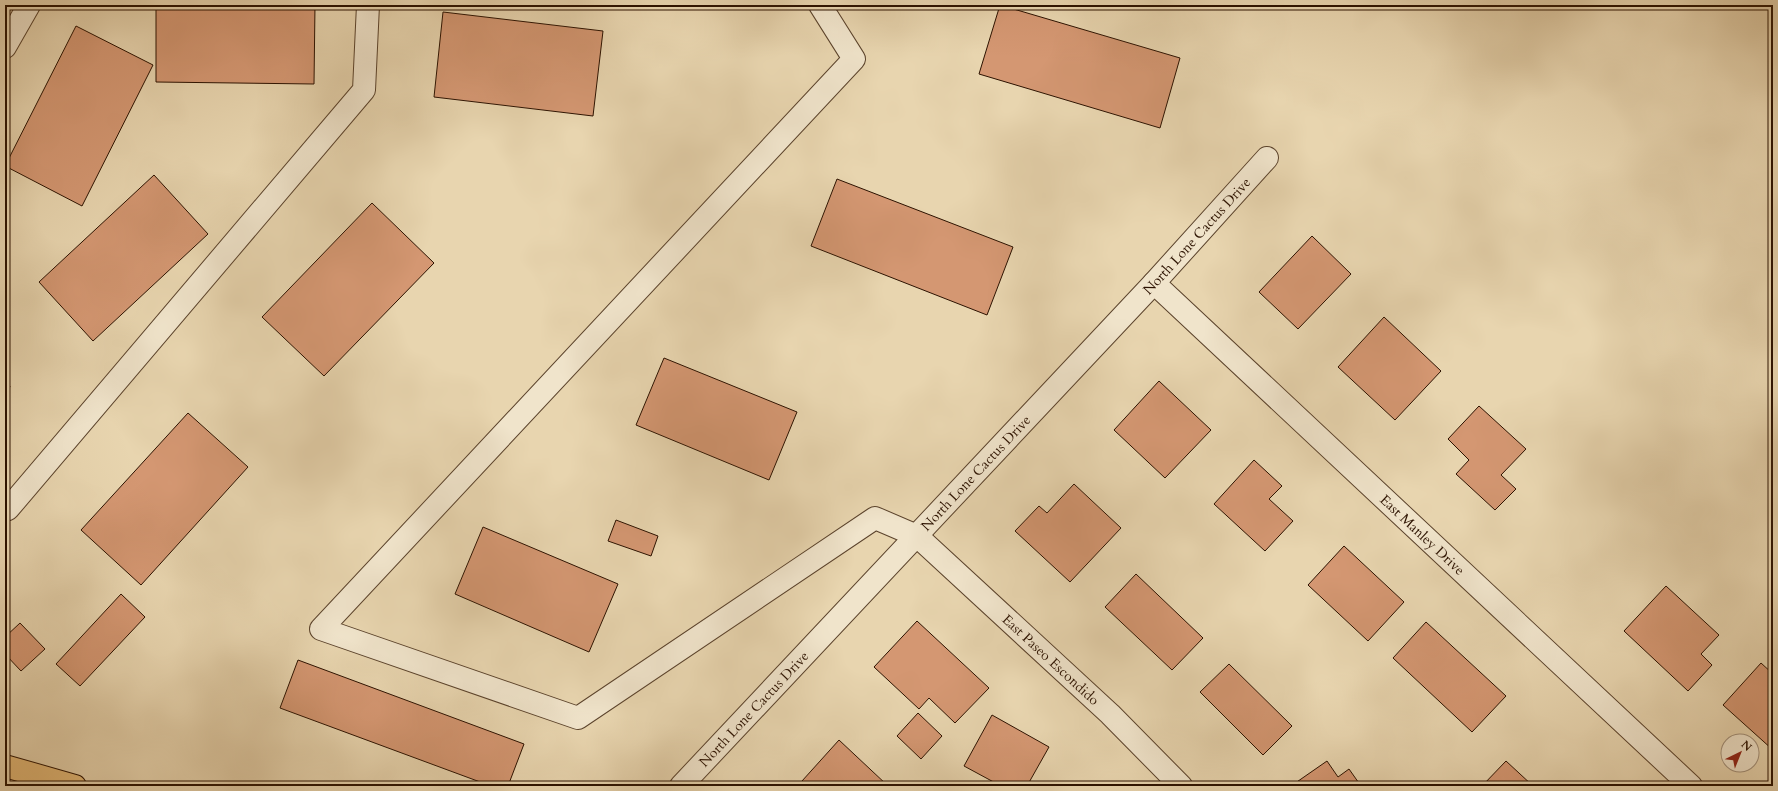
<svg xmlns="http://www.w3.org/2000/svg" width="1778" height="791" viewBox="0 0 1778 791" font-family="Cardo,serif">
  <rect width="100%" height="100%" fill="#e8d5af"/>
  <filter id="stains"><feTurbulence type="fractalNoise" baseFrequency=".005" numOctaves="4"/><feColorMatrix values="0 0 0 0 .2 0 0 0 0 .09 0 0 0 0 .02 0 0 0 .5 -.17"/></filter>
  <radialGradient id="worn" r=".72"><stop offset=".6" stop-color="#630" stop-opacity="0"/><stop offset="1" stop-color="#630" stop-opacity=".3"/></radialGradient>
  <!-- building -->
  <g fill="#d49772" stroke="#2c1200">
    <polygon points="156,5 315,5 314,84 156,82"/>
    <polygon points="1000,5 1180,58 1160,128 979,74"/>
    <polygon points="443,12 603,31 593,116 434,97"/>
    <polygon points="76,26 153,65 82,206 5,166"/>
    <polygon points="154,175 208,234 93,341 39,282"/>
    <polygon points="837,179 1013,247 987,315 811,246"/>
    <polygon points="372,203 434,263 324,376 262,317"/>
    <polygon points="1312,236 1351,274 1298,329 1259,292"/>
    <polygon points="1384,317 1441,371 1395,420 1338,367"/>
    <polygon points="664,358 797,412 769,480 636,425"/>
    <polygon points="1159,381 1211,430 1165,478 1114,430"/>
    <polygon points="5,384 10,386 5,403"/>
    <polygon points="1479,406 1526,449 1501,475 1516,489 1495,510 1456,474 1469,460 1448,439"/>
    <polygon points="188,413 248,467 141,585 81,530"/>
    <polygon points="1254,460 1282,486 1269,499 1293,521 1265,551 1214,504"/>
    <polygon points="1074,484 1121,528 1070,582 1015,531 1039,506 1047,513"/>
    <polygon points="616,520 658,536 651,556 608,541"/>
    <polygon points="483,527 618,584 589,652 455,594"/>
    <polygon points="1344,546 1404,602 1368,641 1308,585"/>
    <polygon points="1136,574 1203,638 1172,670 1105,607"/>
    <polygon points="1666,586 1719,635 1701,654 1712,665 1688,691 1624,631"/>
    <polygon points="121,594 145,617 80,686 56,664"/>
    <polygon points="917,621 989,688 955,723 929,698 919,709 874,667"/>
    <polygon points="1426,622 1506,696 1472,732 1393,658"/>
    <polygon points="20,623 45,649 21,671 5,654 5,637"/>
    <polygon points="298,660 524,744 508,786 491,786 280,708"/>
    <polygon points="1761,663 1773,674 1773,750 1723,705"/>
    <polygon points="1229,664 1292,726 1263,755 1200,692"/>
    <polygon points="918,713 942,736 921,759 897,736"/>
    <polygon points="992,715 1049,747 1027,786 1001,786 964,766"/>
    <polygon points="839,740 887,785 885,786 807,786 802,781"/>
    <polygon points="1327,761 1338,777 1349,769 1361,786 1291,786"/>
    <polygon points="1506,761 1533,786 1482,786"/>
  </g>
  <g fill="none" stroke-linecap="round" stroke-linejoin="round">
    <defs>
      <g id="minor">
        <path id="s1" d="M820 5 854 59 321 629 578 718 875 518 917 536 1110 714 1181 786"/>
        <polyline points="5,47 29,5"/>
        <path id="s2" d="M1154 283 1691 786"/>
        <polyline points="5,510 8,509 364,90 368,5"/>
        <path id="s3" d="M681 786 1154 283 1267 158"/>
      </g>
      <polyline id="major" points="5,766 75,786"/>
    </defs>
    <!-- minor casing -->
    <use href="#minor" stroke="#5b432c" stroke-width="24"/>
    <!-- major casing -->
    <use href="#major" stroke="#2c1200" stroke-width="24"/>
    <!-- minor -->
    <use href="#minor" stroke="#f0e4cb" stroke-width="22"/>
    <!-- major -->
    <use href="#major" stroke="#e4ba78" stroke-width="22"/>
  </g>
  <g text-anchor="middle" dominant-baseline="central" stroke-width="4" stroke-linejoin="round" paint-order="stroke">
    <!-- street labels -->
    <g font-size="14" fill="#2c1200" stroke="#f0e4cb">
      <text stroke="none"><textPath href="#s3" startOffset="754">North Lone Cactus Drive</textPath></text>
      <text stroke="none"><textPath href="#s3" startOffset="430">North Lone Cactus Drive</textPath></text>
      <text stroke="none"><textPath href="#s2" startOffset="368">East Manley Drive</textPath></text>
      <text stroke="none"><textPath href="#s1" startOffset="1702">East Paseo Escondido</textPath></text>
      <text stroke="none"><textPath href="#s3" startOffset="106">North Lone Cactus Drive</textPath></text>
    </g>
  </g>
  <!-- margin -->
  <rect width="1778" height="791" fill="none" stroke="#e8d5af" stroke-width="20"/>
  <rect x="6" y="6" width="1766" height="779" fill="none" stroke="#2c1200" stroke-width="2"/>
  <rect x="10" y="10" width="1758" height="771" fill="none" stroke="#2c1200"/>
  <!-- north arrow -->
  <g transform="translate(1740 753) rotate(43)"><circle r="19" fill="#f0e4cb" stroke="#a2907a"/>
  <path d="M0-3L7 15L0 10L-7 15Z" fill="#8f2418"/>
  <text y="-6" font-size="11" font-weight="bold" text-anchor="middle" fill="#2c1200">N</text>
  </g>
  <rect width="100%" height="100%" filter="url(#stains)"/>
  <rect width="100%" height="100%" fill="url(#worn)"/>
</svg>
